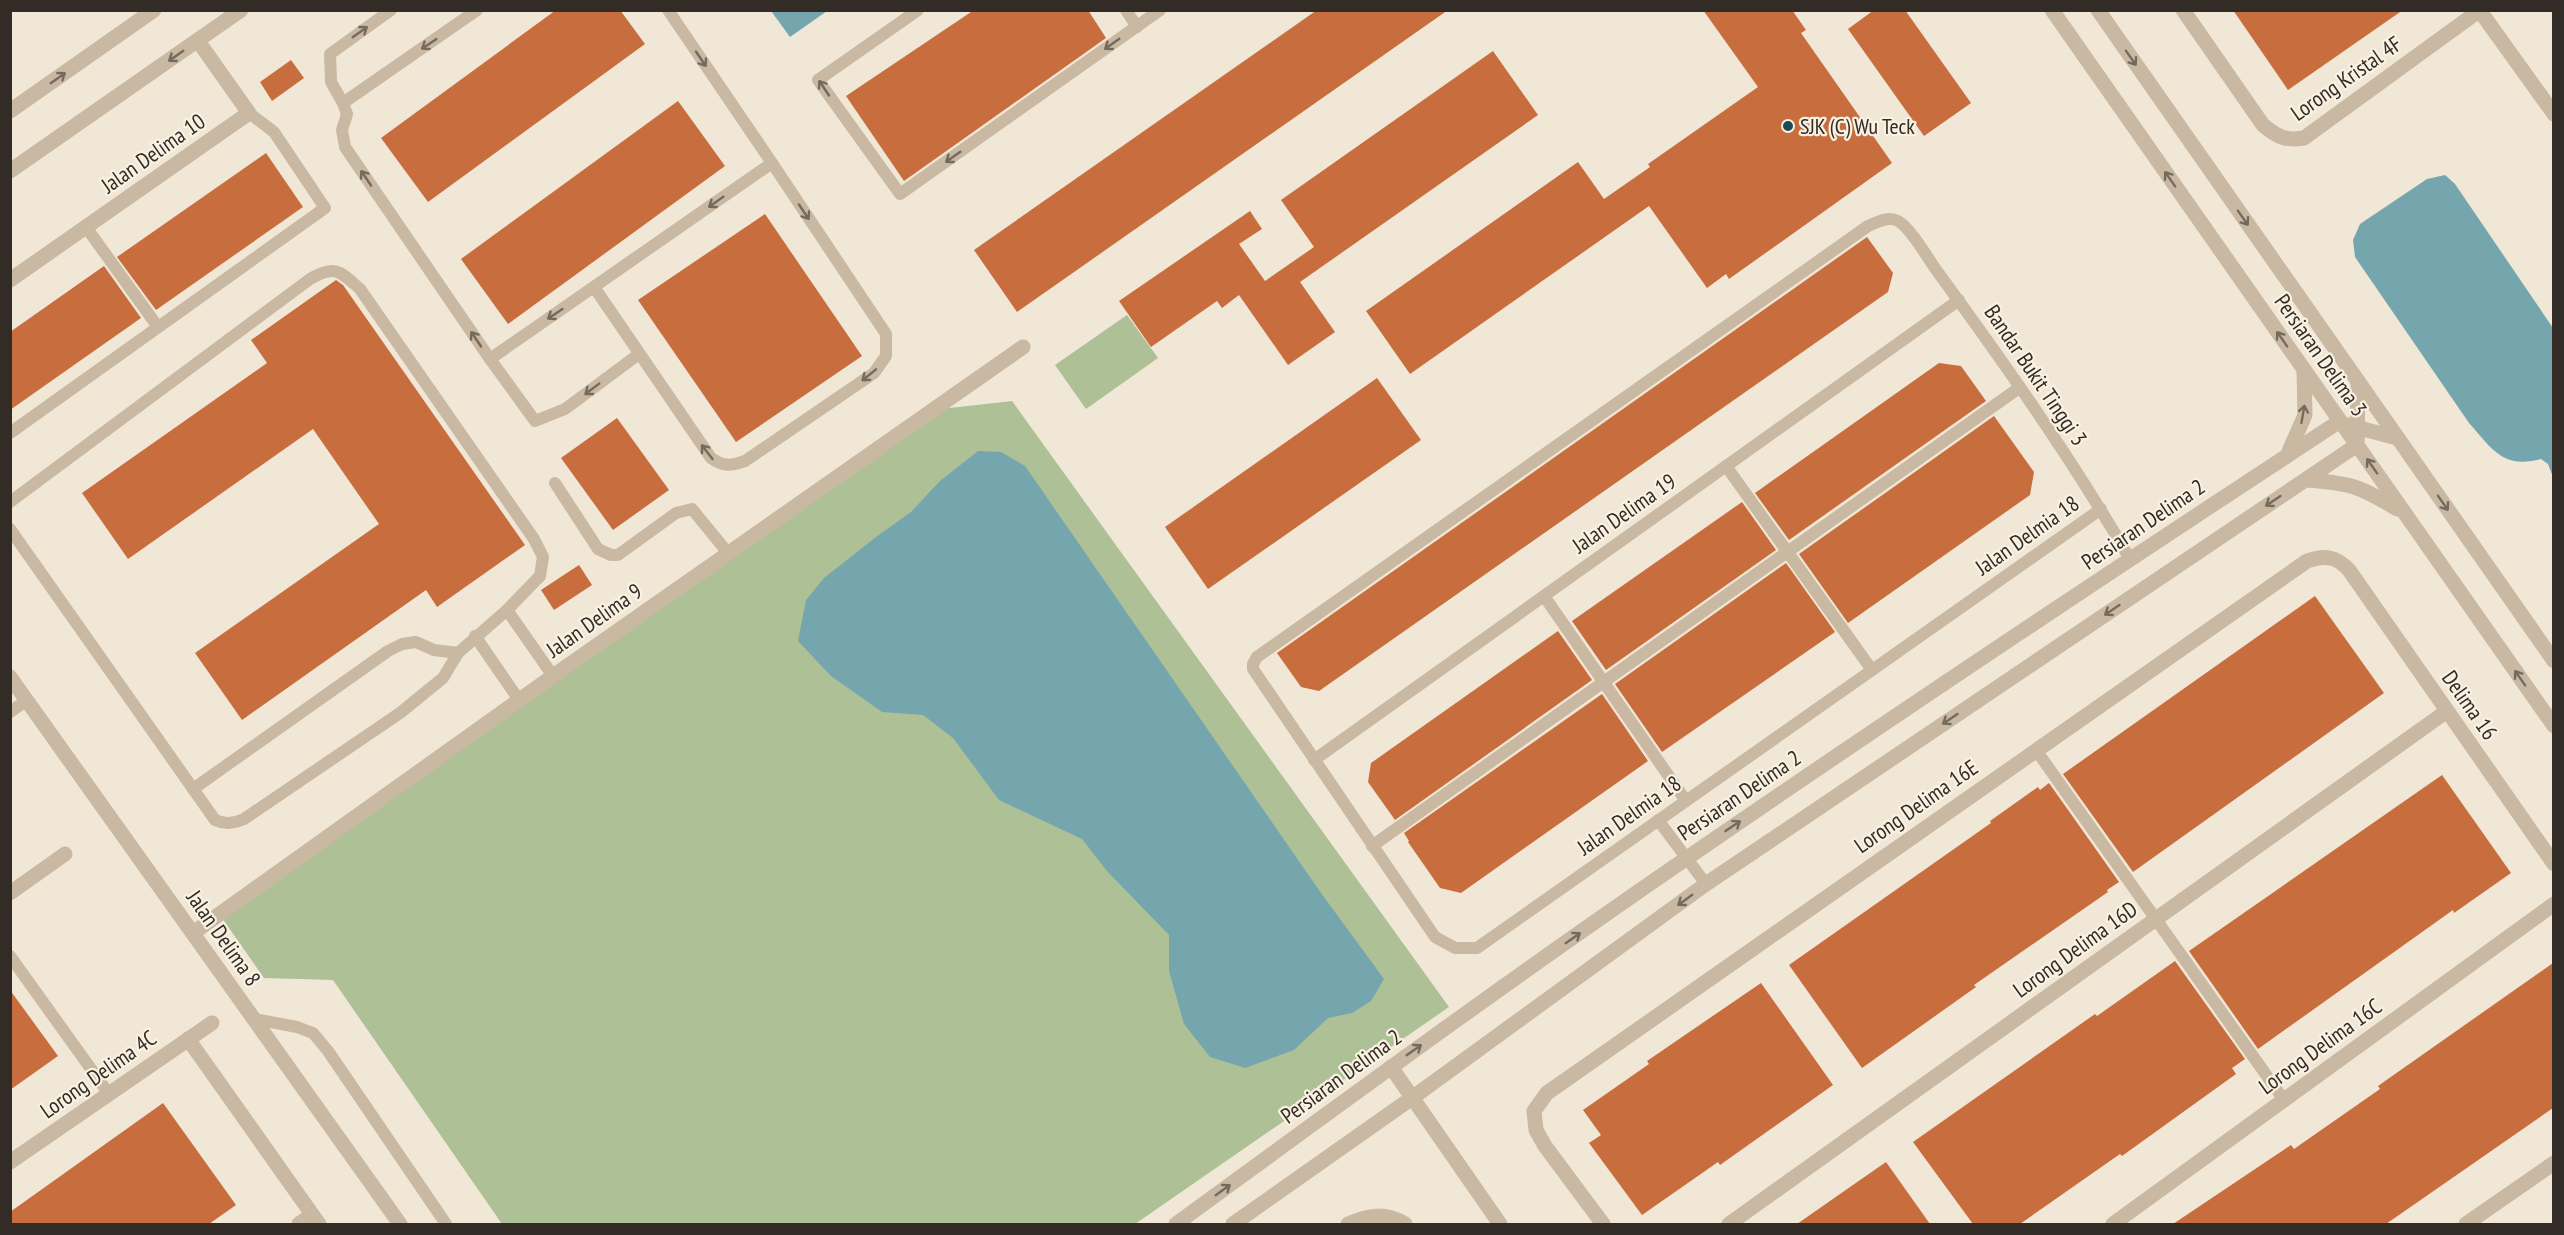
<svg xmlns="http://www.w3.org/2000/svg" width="2564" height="1235" viewBox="0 0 2564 1235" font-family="'PT Sans Narrow',sans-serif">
  <rect width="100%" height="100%" fill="#f1e7d6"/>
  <!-- green -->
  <g fill="#adc096">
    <polygon points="1127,315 1158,358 1086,409 1055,365"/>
    <polygon points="1012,401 1449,1007 1135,1224 502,1224 333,980 264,978 222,918 941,409"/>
  </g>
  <!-- water -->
  <g fill="#75a6ae">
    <polygon points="771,11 827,11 790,37"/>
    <path d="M2445 175 2455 184 2553 328V477L2548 464 2541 459C2503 469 2493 450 2469 423L2355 257 2353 240 2360 224 2427 179Z"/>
    <polygon points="978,451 1001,452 1025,466 1321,893 1384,979 1371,1001 1352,1013 1328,1018 1294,1050 1245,1068 1210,1057 1184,1024 1169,971 1169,935 1107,871 1082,839 999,800 953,738 923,715 882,712 831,676 798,641 806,600 824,578 876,537 911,512 940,481"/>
  </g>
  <!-- building -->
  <g fill="#c86d3d">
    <polygon points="556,10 620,10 645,44 428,202 381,138"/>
    <polygon points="974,10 1088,10 1106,38 904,181 846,96"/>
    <polygon points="1317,10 1448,10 1017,312 974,250"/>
    <polygon points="1703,10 1792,10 1806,30 1801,33 1892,163 1729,279 1726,274 1707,288 1649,206 1410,374 1366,311 1578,162 1604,199 1650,167 1648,164 1758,87"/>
    <polygon points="1874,10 1905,10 1971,103 1924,136 1848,29"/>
    <polygon points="2233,10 2403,10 2288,90"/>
    <polygon points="1493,51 1538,115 1300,282 1335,332 1288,365 1239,295 1222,308 1217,301 1151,347 1119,301 1250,211 1262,229 1239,244 1265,281 1314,247 1281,200"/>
    <polygon points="291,60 304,78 272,101 260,82"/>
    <polygon points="678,101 725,166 508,324 461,259"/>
    <polygon points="266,153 303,207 156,310 117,257"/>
    <polygon points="765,214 862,356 736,442 638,300"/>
    <polygon points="1867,237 1893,273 1888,292 1319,691 1301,687 1277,653"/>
    <polygon points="104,266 141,318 10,410 10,332"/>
    <polygon points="336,280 343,285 525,545 437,607 426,590 242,720 195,653 379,524 313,429 128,559 82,493 267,363 251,340"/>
    <polygon points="1939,363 1961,366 1986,401 1789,540 1755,493"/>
    <polygon points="1377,378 1421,440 1208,589 1165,527"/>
    <polygon points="1994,416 2034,472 2030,495 1848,623 1799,554"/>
    <polygon points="617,418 669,490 613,530 561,458"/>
    <polygon points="1742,502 1776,550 1606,670 1572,621"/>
    <polygon points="1786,563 1835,632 1662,752 1615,684"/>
    <polygon points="579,565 592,585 554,610 541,590"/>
    <polygon points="2315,596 2384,693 2133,872 2063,774"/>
    <polygon points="1558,631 1592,680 1395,820 1368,782 1371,763"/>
    <polygon points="1602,694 1648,761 1461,893 1440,888 1408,842 1409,841 1404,833"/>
    <polygon points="2442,775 2511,873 2454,913 2453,910 2258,1049 2189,951"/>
    <polygon points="2049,783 2119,882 2107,890 2108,892 1974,985 1976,987 1862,1068 1789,965 1991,823 1990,821 2038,787 2040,790"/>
    <polygon points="2175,961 2245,1059 2232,1068 2236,1074 2122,1156 2120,1154 2020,1224 1973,1224 1913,1142 2095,1014 2097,1016"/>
    <polygon points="2553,963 2553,1108 2386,1224 2173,1224 2291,1145 2294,1149 2380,1089 2378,1086"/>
    <polygon points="1761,983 1833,1085 1720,1165 1718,1162 1642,1215 1589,1143 1601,1135 1583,1110 1649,1064 1647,1061"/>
    <polygon points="10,990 58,1056 10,1090"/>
    <polygon points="163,1103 236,1205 209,1224 10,1224 10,1212"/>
    <polygon points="1886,1162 1930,1224 1797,1224 1840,1194"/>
  </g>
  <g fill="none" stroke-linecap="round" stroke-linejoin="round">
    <!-- service -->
    <g stroke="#c9b8a2" stroke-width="12">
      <polyline points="391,10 330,54 331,82 343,103 347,114 342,130 345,147 490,359 535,421 565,409 639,354"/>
      <polyline points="918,10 818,80 900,194 1160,10"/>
      <polyline points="1126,10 1137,27"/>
      <polyline points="343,103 477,10"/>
      <polyline points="86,227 158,327"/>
      <path d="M594 287 711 458C724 467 731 466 745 461L874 373 886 356V334L772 163"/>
      <polyline points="490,359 772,163 668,10"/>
      <polyline points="10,433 325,208 274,132 249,113"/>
      <polyline points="1726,466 1872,670"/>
      <polyline points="555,483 598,549 611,555 618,555 676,513 692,509 728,553"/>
      <path d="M10 502 310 279C335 264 340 271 360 289L534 539 543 557 540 576 507 610 458 653 443 678 400 713 244 819C234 823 226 825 215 820L10 529"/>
      <path d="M2101 509 1477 948H1455L1435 937 1253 669V664L1257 657 1868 226C1877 222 1888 216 1898 221 1910 227 1929 260 1937 271 2005 364 2072 459 2130 559"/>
      <polyline points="1544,596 1686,801"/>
      <polyline points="507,610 553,676"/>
      <polyline points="475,636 519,700"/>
      <polyline points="10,712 27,700"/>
      <polyline points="2036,750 2284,1100"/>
      <polyline points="1314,760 1959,300"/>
      <polyline points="193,789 388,651 402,644 416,642 434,650 458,653"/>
      <polyline points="1658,820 1706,884"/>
      <polyline points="1372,846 2019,388"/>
      <polyline points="10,956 109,1094"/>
      <polyline points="254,1019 297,1027 313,1033 328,1051 446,1224"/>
    </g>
    <!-- minor -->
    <g stroke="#c9b8a2" stroke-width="15">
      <path d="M2183 10 2263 125C2277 137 2286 141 2304 138L2480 10"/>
      <polyline points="2480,11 2554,114"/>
      <polyline points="10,280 249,113 198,41"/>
      <polyline points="10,677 400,1224"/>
      <polyline points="10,893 65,854"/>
      <polyline points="193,933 553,676 1023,347"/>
      <polyline points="188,1039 319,1224"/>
      <polyline points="1391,1067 1500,1224"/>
      <polyline points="10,1162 212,1023"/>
      <polyline points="299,1224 312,1215"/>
      <path d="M1348 1224C1368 1215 1385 1212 1405 1224"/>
      <path d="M1603 1224 1545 1146 1536 1130 1534 1111 1547 1093 2307 561C2325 555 2336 556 2349 570L2554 864"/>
      <polyline points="1729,1224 2447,711"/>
      <polyline points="2113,1224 2554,904"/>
      <polyline points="2466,1224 2554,1163"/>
    </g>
    <!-- tertiary -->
    <g stroke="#c9b8a2" stroke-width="15">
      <polyline points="2052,10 2554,726"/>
      <polyline points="2098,10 2554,661"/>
      <polyline points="10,111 154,10"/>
      <polyline points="10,171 241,10"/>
      <polyline points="2348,425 2397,438"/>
      <polyline points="2357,445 2358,382"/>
      <polyline points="2287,456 2305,415 2304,370"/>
      <path d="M2306 480C2350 483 2360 486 2397 509"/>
      <path d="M1176 1224C1346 1100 1516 975 1690 856 1905 708 2122 564 2340 421"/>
      <polyline points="1233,1224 1412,1098 1706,884 2357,445"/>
    </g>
  </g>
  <!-- one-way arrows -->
  <defs><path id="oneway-shaft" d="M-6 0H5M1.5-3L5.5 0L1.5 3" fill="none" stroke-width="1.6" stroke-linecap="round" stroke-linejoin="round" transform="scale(1.5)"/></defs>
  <g stroke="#766a5d">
    <use href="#oneway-shaft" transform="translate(360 32) rotate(-35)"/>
    <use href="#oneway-shaft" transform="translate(429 44) rotate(146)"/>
    <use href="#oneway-shaft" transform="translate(1112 44) rotate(145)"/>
    <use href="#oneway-shaft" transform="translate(176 56) rotate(145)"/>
    <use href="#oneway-shaft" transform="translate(2131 58) rotate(55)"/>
    <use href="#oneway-shaft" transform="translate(701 59) rotate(56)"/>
    <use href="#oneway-shaft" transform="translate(58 78) rotate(-35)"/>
    <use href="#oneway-shaft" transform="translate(824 88) rotate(-124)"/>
    <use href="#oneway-shaft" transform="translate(953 157) rotate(145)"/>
    <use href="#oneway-shaft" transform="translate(366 178) rotate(-124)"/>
    <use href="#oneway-shaft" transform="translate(2170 179) rotate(-125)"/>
    <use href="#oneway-shaft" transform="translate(716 202) rotate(145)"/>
    <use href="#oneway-shaft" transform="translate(804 212) rotate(56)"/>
    <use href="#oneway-shaft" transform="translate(2243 218) rotate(55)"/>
    <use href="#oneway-shaft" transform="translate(555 314) rotate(146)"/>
    <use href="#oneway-shaft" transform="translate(476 339) rotate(-124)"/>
    <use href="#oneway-shaft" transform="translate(2282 339) rotate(-125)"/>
    <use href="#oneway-shaft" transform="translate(869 375) rotate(141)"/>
    <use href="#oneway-shaft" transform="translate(592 389) rotate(143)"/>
    <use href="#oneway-shaft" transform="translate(2303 414) rotate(-80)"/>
    <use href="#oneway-shaft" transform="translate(707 452) rotate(-128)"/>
    <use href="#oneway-shaft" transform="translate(2372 466) rotate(-125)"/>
    <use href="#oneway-shaft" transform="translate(2273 501) rotate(146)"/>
    <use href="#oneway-shaft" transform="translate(2443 503) rotate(55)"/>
    <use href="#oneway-shaft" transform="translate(2112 610) rotate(146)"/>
    <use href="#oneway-shaft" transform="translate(2520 678) rotate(-125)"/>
    <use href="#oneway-shaft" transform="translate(1950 719) rotate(146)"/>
    <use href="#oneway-shaft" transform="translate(1733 826) rotate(-34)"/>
    <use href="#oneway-shaft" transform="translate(1685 900) rotate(144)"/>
    <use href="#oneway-shaft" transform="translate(1573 938) rotate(-35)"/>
    <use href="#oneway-shaft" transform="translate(1414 1050) rotate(-35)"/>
    <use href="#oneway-shaft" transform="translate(1223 1190) rotate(-36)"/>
  </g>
  <!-- markers -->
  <circle fill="#1a4b55" stroke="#f9f1e2" stroke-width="2" cx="1788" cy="126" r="6"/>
  <g text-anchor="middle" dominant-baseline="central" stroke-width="4.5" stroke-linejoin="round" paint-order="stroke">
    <!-- street labels -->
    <g font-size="22" fill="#332b25" stroke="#f9f1e2">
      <text transform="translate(2346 78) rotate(-35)">Lorong Kristal 4F</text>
      <text transform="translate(153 153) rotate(-35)">Jalan Delima 10</text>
      <text transform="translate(2321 355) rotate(55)">Persiaran Delima 3</text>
      <text transform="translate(2036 375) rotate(56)">Bandar Bukit Tinggi 3</text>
      <text transform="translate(1624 513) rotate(-35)">Jalan Delima 19</text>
      <text transform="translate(2143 524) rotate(-34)">Persiaran Delima 2</text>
      <text transform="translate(2027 535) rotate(-35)">Jalan Delmia 18</text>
      <text transform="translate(594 620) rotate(-35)">Jalan Delima 9</text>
      <text transform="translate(2470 705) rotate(55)">Delima 16</text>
      <text transform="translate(1739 795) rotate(-34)">Persiaran Delima 2</text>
      <text transform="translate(1916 806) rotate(-35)">Lorong Delima 16E</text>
      <text transform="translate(1629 815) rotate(-35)">Jalan Delmia 18</text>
      <text transform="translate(224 938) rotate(55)">Jalan Delima 8</text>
      <text transform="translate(2075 949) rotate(-36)">Lorong Delima 16D</text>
      <text transform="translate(2320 1046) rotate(-36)">Lorong Delima 16C</text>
      <text transform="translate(98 1074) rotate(-35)">Lorong Delima 4C</text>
      <text transform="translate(1341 1076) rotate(-36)">Persiaran Delima 2</text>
    </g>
    <!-- poi labels -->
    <g font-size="22" fill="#332b25" stroke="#f9f1e2" text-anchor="start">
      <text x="1800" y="126">SJK (C) Wu Teck</text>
    </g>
  </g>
  <!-- border -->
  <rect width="2564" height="1235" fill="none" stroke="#332b25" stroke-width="24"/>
</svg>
